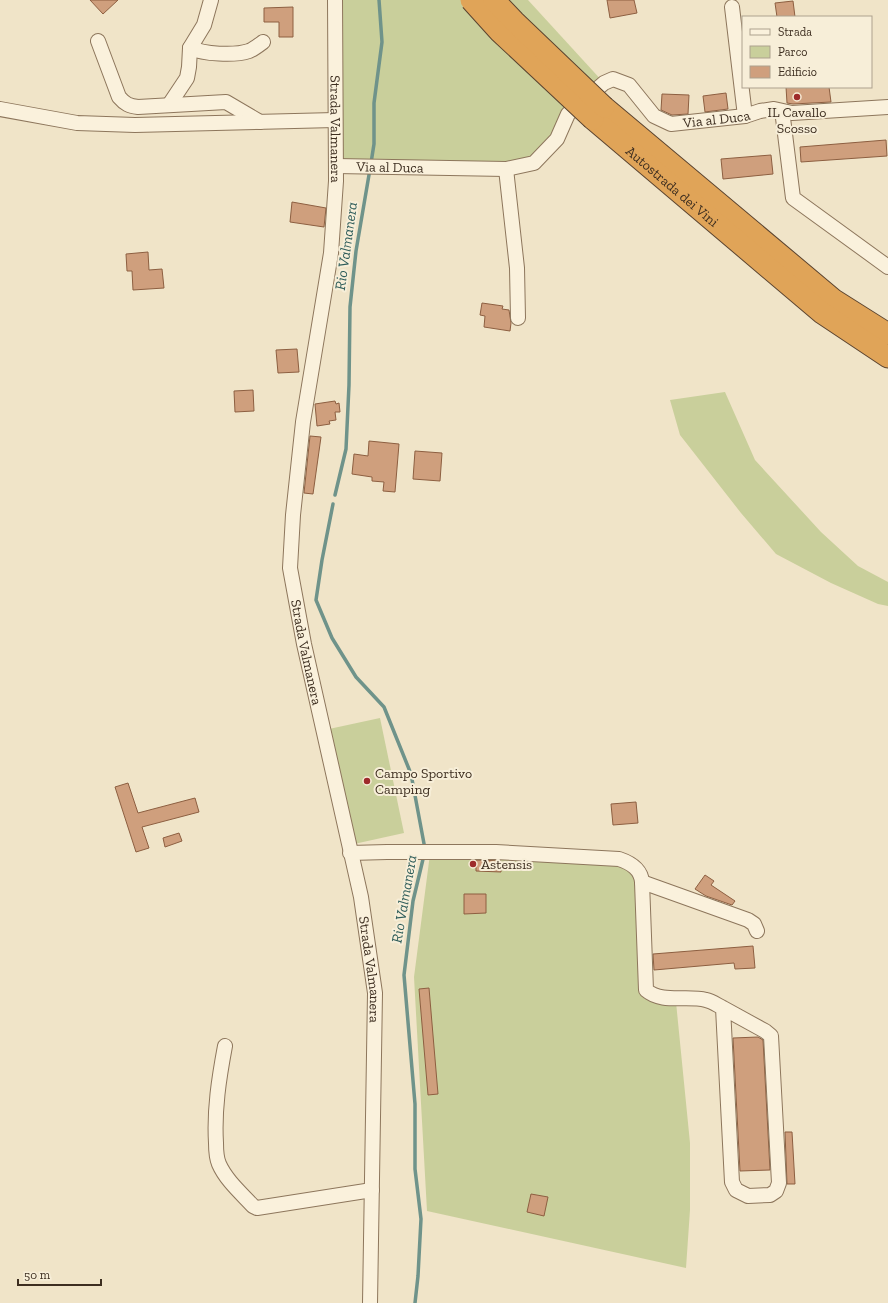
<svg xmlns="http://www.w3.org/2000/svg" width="888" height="1303" viewBox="0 0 888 1303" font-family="'Zilla Slab',serif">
  <rect width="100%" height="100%" fill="#f0e4c8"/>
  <!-- green -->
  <g fill="#c9cf9b">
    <polygon points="335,0 528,0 604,83 534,163 336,166"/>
    <polygon points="725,392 755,460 821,532 858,566 888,582 888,606 878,604 831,583 776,554 741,513 680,435 670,400"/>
    <polygon points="380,718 404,833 354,844 329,729"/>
    <polygon points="430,854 617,863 640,877 644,999 676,1002 690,1143 690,1210 686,1268 427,1211 414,977"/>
  </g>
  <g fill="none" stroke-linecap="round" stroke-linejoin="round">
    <!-- stream -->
    <g stroke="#6f938a" stroke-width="3.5">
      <polyline points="371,163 374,144 374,103 382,42 379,0"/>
      <polyline points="335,495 346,449 349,385 350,307 356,251 370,169"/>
      <polyline points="333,504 322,560 316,600 332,638 356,677 384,707 411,774 425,849"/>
      <polyline points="415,1303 418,1276 421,1219 415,1169 415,1104 404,975 413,901 424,855"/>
    </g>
  </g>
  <!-- building -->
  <g fill="#cf9f7d" stroke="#8d5f41">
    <polygon points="90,0 118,0 103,14"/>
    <polygon points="607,0 634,0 637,13 610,18"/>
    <polygon points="793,1 795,17 777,17 775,3"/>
    <polygon points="293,7 293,37 279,37 279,22 264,22 264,8"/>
    <polygon points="786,87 829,87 831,102 793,104 787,103"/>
    <polygon points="726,93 728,109 705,112 703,96"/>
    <polygon points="662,94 689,95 688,114 672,115 661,110"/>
    <polygon points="886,140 887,156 801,162 800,147"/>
    <polygon points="771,155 773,174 723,179 721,159"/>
    <polygon points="292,202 326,208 324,227 290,222"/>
    <polygon points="148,252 149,270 162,269 164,288 133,290 132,271 127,271 126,254"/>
    <polygon points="482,303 503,306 502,309 509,310 511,323 510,331 484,327 485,316 480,315"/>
    <polygon points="297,349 299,372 278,373 276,350"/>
    <polygon points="253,390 254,411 235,412 234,391"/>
    <polygon points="335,401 336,404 339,403 340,412 335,412 336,420 329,421 330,424 317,426 315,404"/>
    <polygon points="310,436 321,437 313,494 304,493"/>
    <polygon points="369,441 399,444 395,492 383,491 384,482 372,481 372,477 352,474 354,454 368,456"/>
    <polygon points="415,451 442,453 440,481 413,479"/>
    <polygon points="128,783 138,813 195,798 199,812 142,827 149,848 136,852 115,787"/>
    <polygon points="636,802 638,823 613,825 611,804"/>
    <polygon points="179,833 182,841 165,847 163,838"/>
    <polygon points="476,860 501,861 501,872 476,871"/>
    <polygon points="705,875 714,881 711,885 735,901 732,905 706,896 695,889"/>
    <polygon points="464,894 486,894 486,913 464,914"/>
    <polygon points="753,946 755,968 735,969 734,963 654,970 653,954"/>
    <polygon points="429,988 438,1094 428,1095 419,989"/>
    <polygon points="758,1037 763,1040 770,1170 740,1171 733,1038"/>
    <polygon points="785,1132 792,1132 795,1184 787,1184"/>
    <polygon points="531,1194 548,1197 544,1216 527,1212"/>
  </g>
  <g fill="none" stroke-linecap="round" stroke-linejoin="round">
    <defs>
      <g id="minor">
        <path id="s1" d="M335 0 336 181 331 253 303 422 293 515 290 568 304 644 361 897 375 993 370 1303"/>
        <polyline points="732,7 745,116"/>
        <path d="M98 41 119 97C125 104 129 106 138 107L226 102 260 122"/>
        <path d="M190 48C204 54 234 56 249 51 254 49 259 45 263 42"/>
        <polyline points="169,105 187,78 189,67 190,48 204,25 211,0"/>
        <polyline points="0,109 77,123 135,125 335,120"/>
        <polyline points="785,112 783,118 793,198 888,267"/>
        <path id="s2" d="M336 166 506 169 534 163 557 139 568 114 604 83 613 79 629 85 654 116 671 124 745 116 760 111 774 109 792 113 888 107"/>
        <polyline points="506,169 517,268 518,318"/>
        <path d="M350 853 387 852H496L619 859C631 863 641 869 642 882L646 990C662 1004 687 995 706 1000 712 1001 717 1005 723 1008L732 1182 736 1190 748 1196 770 1195 776 1191 779 1183 771 1036 765 1031 723 1008"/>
        <polyline points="642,882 748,920 754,924 757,931"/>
        <path d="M225 1046C219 1078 214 1110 216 1143 216 1149 216 1157 219 1164 226 1180 241 1193 253 1206L257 1208 372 1190"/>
      </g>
      <g id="highway">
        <polyline points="604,107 834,300 888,334"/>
        <path id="s3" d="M593 119 822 313 888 357"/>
      </g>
    </defs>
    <!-- minor casing -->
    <use href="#minor" stroke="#8d765c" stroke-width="16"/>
    <!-- highway casing -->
    <use href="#highway" stroke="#5b4430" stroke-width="23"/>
    <!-- minor -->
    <use href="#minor" stroke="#faf1dc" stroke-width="14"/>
    <!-- highway -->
    <use href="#highway" stroke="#e0a458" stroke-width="21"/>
    <defs>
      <g id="highway-bridge">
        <polyline points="471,0 499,31 593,119"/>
        <polyline points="494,0 514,21 604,107"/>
      </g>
    </defs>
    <!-- highway-bridge casing -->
    <use href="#highway-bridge" stroke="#5b4430" stroke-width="23" stroke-linecap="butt"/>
    <!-- highway-bridge -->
    <use href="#highway-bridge" stroke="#e0a458" stroke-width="21"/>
  </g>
  <!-- markers -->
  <g fill="#9e2a2b" stroke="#f7eed8" stroke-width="1.5">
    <circle cx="797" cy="97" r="4"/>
    <circle cx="367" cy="781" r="4"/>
    <circle cx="473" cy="864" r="4"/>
  </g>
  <g text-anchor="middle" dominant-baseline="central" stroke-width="4" stroke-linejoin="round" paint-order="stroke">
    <!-- poi labels -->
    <g font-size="14" fill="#3d2e20" stroke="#f7eed8" text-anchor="start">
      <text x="797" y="112" text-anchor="middle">IL Cavallo<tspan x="797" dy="16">Scosso</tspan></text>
      <text x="375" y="773">Campo Sportivo<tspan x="375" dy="16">Camping</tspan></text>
      <text x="481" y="864">Astensis</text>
    </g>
    <!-- street labels -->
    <g font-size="14" fill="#3d2e20" stroke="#f7eed8">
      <text stroke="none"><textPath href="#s2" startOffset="438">Via al Duca</textPath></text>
      <text stroke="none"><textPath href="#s1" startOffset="129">Strada Valmanera</textPath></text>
      <text stroke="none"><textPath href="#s2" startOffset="54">Via al Duca</textPath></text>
      <text stroke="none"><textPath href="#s3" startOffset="104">Autostrada dei Vini</textPath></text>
      <text stroke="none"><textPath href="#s1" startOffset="657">Strada Valmanera</textPath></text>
      <text stroke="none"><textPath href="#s1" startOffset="981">Strada Valmanera</textPath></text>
    </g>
    <!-- water labels -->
    <g font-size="15" font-style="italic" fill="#2f5d5a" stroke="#f7eed8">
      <text transform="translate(346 246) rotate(-82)">Rio Valmanera</text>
      <text transform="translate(404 899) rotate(-80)">Rio Valmanera</text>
    </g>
  </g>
  <!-- legend -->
  <rect x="742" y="16" width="130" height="72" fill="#f7eed8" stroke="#ada18e"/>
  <rect x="750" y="29" width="20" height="6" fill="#faf1dc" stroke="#ada18e"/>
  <text x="778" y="36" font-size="12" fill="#3d2e20">Strada</text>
  <rect x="750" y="46" width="20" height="12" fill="#c9cf9b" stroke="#ada18e"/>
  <text x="778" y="56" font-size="12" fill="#3d2e20">Parco</text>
  <rect x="750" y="66" width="20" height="12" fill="#cf9f7d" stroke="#ada18e"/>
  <text x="778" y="76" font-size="12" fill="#3d2e20">Edificio</text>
  <!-- scale -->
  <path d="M18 1279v6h83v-6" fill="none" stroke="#3d2e20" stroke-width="2"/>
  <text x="24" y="1279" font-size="12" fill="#3d2e20" stroke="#f7eed8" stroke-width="3" paint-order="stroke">50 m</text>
</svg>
